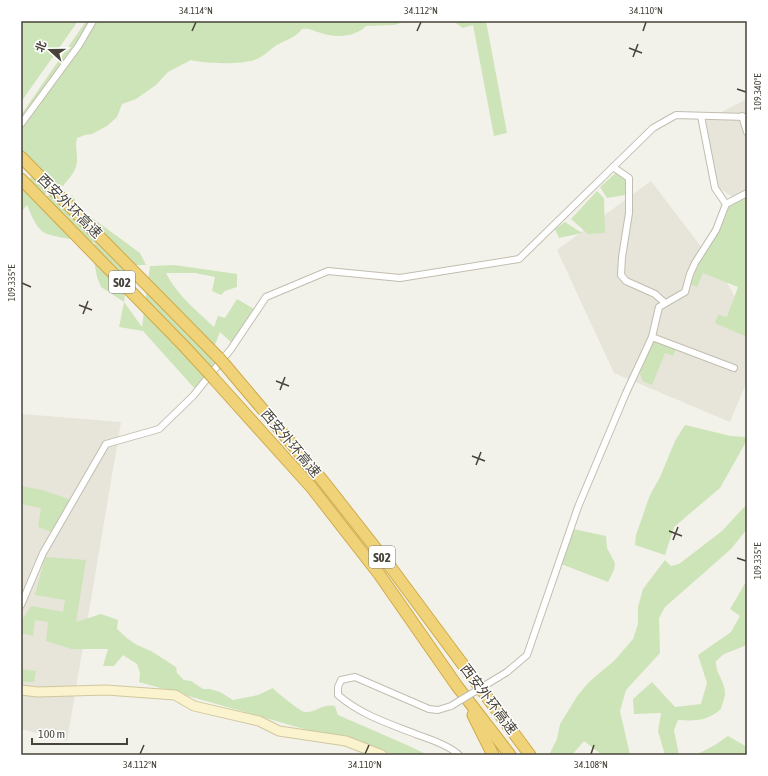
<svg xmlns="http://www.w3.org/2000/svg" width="768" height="776" viewBox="0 0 768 776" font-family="'Asap Condensed','Noto Sans SC',sans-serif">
  <rect width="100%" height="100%" fill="#f3f2ea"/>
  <!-- residential -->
  <g fill="#e7e4d9">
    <polygon points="747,99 747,207 719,188 704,121"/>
    <polygon points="651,181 724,277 747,319 747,381 730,422 614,373 557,250"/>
    <polygon points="21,414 121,422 67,741 21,729"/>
  </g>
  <!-- green -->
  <g fill="#cce4b7">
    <polygon points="21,21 78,21 21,102"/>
    <path d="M86 21H407L394 25 366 26C354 38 334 38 318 32 311 30 309 28 302 29 296 37 288 39 279 44 272 47 267 54 259 58 247 65 205 64 191 60L168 72 156 85 136 99 122 104 117 117 107 126 92 134 85 135 77 138C75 146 77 150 77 158 78 170 70 177 63 186H60L37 198 51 195 66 199 72 195 80 209 140 253 146 265H135L128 273 124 302 142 327 150 266 174 265 237 274V287L225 291 221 295 212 291 215 277 195 273H166C176 294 197 311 214 327L218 316 225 318 237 299 254 309 235 346 220 332 212 352 231 355 207 380 195 389 143 331 119 327 124 302 101 287 97 277 94 261 89 252 95 243C85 241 50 237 43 232 35 226 31 214 27 205L21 212V182L42 172 21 157V115Z"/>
    <polygon points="453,21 486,21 507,133 494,136 473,25 463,28"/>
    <polygon points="619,170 631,177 631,194 607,198 600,187"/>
    <polygon points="597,191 604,198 605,233 588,234 571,219"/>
    <polygon points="747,192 747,200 745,202 747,206 747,337 715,323 718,315 727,317 738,287 703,273 697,287 690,284 729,200"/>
    <polygon points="565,222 582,233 559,238 555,229"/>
    <polygon points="654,336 677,345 673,356 665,353 652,385 643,381 640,374"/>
    <polygon points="685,425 731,436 747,437 747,440 720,488 674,527 665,555 635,545 636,535 650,495 660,477 675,441"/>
    <polygon points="21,486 42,490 71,500 51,532 38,527 41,508 21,504"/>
    <polygon points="747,504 747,529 731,549 665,607 659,618 660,653 626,690 620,711 630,755 602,755 584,741 572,755 549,755 557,739 560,724 578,695 589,682 615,660 633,639 638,624 638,607 643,589 665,560 671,566 679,564 722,531"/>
    <polygon points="573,529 606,536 607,548 615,563 614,570 608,582 561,564"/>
    <path d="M45 557 86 560 76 622 101 614 118 620 117 629 128 639 137 645 151 651 176 667 177 673 184 680 191 681 203 689H210L220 692 233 700 258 695 273 688C276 692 301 712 305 712 317 713 322 703 335 706L338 715 407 745 428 755H395L139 682 140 673 137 664 123 655 114 666H103L108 649H72L46 641 48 622 35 620 33 636 21 633V622L31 606 63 612 65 600 35 595Z"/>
    <path d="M747 580V645L724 654 716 661C715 673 725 681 725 693 725 698 722 704 721 709 707 721 696 721 678 720L674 730 679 755H665L658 731 661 713 634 714 633 699 652 682 675 707 701 704 707 683 698 655 731 632 740 616 730 609Z"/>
    <polygon points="21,669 36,671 34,682 21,682"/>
    <polygon points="728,736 747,747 747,755 696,755 715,745"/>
  </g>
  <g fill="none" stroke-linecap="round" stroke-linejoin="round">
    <defs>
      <g id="minor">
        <polyline points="701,116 715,188 726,204"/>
        <polyline points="742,116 747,132"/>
        <polyline points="21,124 79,45 93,21"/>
        <polyline points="613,167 629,178 629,213 622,257 621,275 626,281 655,294 665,303"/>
        <polyline points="652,337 734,368"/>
        <polyline points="21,605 43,553 106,444 159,429 193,396 231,349 266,297 328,271 400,278 519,259 653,128 676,115 747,117"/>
        <polyline points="507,672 527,655 578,507 626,393 652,337 659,307 685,292 690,274 695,263 716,230 726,204 747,193"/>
        <path d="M451 706 438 710 429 709 355 677 341 680 338 687V695C361 715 390 724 418 735 430 739 450 746 459 755"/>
      </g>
      <polyline id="secondary" points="21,690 38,692 106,690 175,695 194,706 259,721 279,731 346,741 382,755"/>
      <g id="motorway">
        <polyline points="21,157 219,358"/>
        <polyline points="21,179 183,345 207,371"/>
        <polyline points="226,366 323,481 392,569 530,755"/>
        <polyline points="214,379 312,488 379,574 457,686 510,755"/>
        <polyline points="473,715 493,755"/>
      </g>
    </defs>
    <!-- minor casing -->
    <use href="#minor" stroke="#c1bdb0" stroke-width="8"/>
    <!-- secondary casing -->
    <use href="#secondary" stroke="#cfc79e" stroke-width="11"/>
    <!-- motorway casing -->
    <use href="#motorway" stroke="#cfaa49" stroke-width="13"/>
    <!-- minor -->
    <use href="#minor" stroke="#fff" stroke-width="6"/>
    <!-- secondary -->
    <use href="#secondary" stroke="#faf3ce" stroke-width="9"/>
    <!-- motorway -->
    <use href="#motorway" stroke="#f0d378" stroke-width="11"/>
    <defs>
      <polyline id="minor-bridge" points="451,706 507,672"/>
      <g id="motorway-bridge">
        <polyline points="219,358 226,366"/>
        <polyline points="207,371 214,379"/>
      </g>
    </defs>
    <!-- minor-bridge casing -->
    <use href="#minor-bridge" stroke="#c1bdb0" stroke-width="8" stroke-linecap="butt"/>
    <!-- motorway-bridge casing -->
    <use href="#motorway-bridge" stroke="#cfaa49" stroke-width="13" stroke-linecap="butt"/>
    <!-- minor-bridge -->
    <use href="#minor-bridge" stroke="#fff" stroke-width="6"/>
    <!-- motorway-bridge -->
    <use href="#motorway-bridge" stroke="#f0d378" stroke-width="11"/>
  </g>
  <!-- ticks -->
  <path fill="none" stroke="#474339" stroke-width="1.5" d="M192 31 196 22M417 31 421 22M643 31 646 22M629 48 642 53M633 57 638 44M737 89 746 92M22 283 31 287M79 305 92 310M83 314 88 301M276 381 289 386M280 390 285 377M472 456 485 461M476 465 481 452M669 531 682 536M673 540 678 527M737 558 746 561M140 754 144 745M365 754 369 745M591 754 594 745"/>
  <g text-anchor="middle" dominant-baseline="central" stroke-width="3" stroke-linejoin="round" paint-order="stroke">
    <!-- shield labels -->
    <g fill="#fff" stroke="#7e7b74" stroke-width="1">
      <rect x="109" y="271" width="26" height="22" rx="3"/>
      <rect x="369" y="546" width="26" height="22" rx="3"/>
    </g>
    <g font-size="13" font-weight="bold" fill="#474339">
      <text x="122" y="282">S02</text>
      <text x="382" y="557">S02</text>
    </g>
    <!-- street labels -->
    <g font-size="14" fill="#474339" stroke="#fff">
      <text transform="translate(70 206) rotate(45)">西安外环高速</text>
      <text transform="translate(291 443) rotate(50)">西安外环高速</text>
      <text transform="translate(489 699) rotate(53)">西安外环高速</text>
    </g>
  </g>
  <!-- border -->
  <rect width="768" height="776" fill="none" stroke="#ffffff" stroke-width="44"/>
  <!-- north arrow -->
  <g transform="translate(50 50) rotate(291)" stroke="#ffffff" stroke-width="3" paint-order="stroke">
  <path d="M0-3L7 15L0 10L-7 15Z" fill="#474339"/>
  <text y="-6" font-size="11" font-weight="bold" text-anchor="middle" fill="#474339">北</text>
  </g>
  <!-- scale -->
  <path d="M32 738v6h95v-6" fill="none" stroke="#474339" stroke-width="2"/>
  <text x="38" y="738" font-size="12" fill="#474339" stroke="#ffffff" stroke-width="3" paint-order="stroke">100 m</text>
  <rect x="22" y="22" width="724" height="732" fill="none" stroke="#474339" stroke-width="1.5"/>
  <g font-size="10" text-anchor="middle" fill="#474339">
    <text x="196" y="14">34.114°N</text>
    <text x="421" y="14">34.112°N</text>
    <text x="646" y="14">34.110°N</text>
    <text transform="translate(757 92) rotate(-90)" y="4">109.340°E</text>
    <text transform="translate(11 283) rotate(-90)" y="4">109.335°E</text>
    <text transform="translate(757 561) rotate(-90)" y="4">109.335°E</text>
    <text x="140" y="768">34.112°N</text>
    <text x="365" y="768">34.110°N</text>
    <text x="591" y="768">34.108°N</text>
  </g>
</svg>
